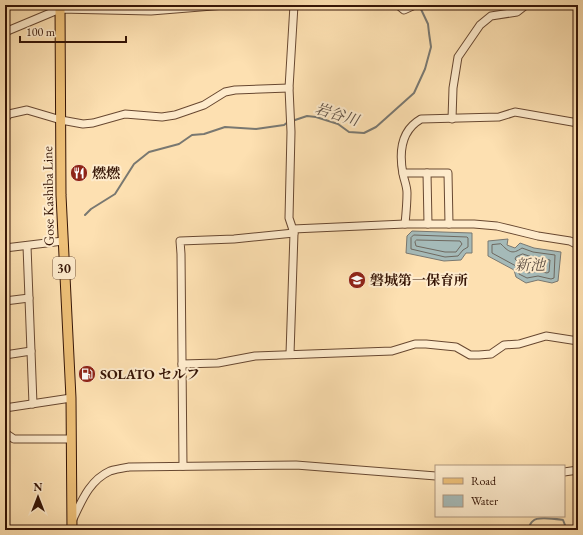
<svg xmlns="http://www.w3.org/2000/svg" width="583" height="535" viewBox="0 0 583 535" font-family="'EB Garamond','Noto Serif JP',serif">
  <rect width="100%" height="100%" fill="#fde0b1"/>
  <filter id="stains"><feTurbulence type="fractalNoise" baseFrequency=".005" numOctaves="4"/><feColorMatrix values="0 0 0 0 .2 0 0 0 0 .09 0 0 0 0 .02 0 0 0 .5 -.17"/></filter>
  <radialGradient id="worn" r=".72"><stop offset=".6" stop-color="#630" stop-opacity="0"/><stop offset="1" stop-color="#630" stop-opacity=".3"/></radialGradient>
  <!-- water -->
  <g fill="#a5bab8" stroke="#797871">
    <polygon points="412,231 472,233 472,253 466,253 461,260 444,261 406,253 407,236"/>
    <polygon points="508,239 507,245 515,248 520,243 534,248 561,252 558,281 552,283 538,280 526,283 516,277 514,270 488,256 488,241"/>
  </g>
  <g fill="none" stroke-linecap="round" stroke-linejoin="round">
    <!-- shore -->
    <g stroke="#6e685f" stroke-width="1">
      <polygon points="414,235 467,237 468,238 468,247 463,250 458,256 445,257 411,249 411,238"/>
      <polygon points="417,240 460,241 462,244 456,252 445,252 416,246 415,242"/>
      <path d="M501 244C509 252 512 255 522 248L533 252 555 255 554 278 551 279 538 276 527 278 519 274 516 266 492 253V245Z"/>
      <polygon points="523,254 532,257 550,260 549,272 547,273 538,271 528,273 524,271 521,265 515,259 516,257"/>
    </g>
    <!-- stream -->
    <g stroke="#797871" stroke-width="2">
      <polyline points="292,121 307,116 316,117 338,124 349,132 364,133 376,127 385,119 414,93 425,69 431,47 429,33 428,24 419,5"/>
      <polyline points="85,215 91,209 115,194 134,164 149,152 179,144 192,135 204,134 225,127 256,129 284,125 288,122"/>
      <path d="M528 530C529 527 530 523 533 521 537 516 556 519 563 520L567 530"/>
    </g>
    <defs>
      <g id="minor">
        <polyline points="398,5 404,10 415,5"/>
        <polyline points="5,32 60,9 151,11 225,5"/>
        <polyline points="5,119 9,114 27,110 61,120 83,124 93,123 125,114 162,117 175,115 204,105 225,92 235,90 289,88"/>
        <polyline points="452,119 453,88 458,57 480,25 491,16 517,12 526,5"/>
        <polyline points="403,173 448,173 449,224"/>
        <polyline points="427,173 428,224"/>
        <path d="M405 224C406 214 407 203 407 193 407 186 404 180 403 174 399 153 400 131 421 119L499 117 515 112 578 123"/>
        <polyline points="293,229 405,224 474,224 497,226 538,236 570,241 578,245"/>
        <polyline points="27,246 33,404"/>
        <polyline points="5,248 63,241"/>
        <polyline points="5,301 29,298"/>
        <polyline points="290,354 294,233 289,218 291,132 289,88 294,5"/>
        <polyline points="5,355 31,351"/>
        <polyline points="182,364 218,363 255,356 392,351 415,344 426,344 456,347 470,355 479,355 491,354 504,345 519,344 546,336 578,341"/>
        <polyline points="5,408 71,398"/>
        <polyline points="5,433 14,439 70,439"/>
        <polyline points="183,466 181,254 180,241 234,239 294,233"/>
        <polyline points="564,472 578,470"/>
        <path d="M73 519C82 500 90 480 110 471 116 469 123 468 129 467L296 465 436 476"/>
      </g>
      <polyline id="major" points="60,5 61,195 71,398 72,530"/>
    </defs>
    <!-- minor casing -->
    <use href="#minor" stroke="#684831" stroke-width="9"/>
    <!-- major casing -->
    <use href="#major" stroke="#361506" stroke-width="11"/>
    <!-- minor -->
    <use href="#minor" stroke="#feebcc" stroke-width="7"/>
    <!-- major -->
    <use href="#major" stroke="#eec078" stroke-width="9"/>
  </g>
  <!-- icons -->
  <defs>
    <symbol id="restaurant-disc" viewBox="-11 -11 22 22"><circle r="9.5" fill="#8f2418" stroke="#feebcc"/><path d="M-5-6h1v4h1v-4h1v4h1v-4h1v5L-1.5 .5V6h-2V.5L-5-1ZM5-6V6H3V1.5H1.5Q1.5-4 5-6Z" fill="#fff"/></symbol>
    <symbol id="school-disc" viewBox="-11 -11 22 22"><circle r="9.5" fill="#8f2418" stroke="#feebcc"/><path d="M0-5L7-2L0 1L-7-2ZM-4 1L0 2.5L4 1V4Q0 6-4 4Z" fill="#fff"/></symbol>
    <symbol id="fuel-disc" viewBox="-11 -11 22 22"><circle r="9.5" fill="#8f2418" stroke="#feebcc"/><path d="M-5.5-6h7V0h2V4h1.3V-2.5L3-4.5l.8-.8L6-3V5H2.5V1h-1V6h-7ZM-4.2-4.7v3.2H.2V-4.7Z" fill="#fff"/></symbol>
  </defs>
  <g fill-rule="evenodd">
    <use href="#restaurant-disc" x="69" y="163" width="20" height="20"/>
    <use href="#school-disc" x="347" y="270" width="20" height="20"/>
    <use href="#fuel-disc" x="77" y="364" width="20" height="20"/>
  </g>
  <g text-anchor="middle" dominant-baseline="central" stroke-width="4" stroke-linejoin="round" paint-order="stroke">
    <!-- shield labels -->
    <rect fill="#feebcc" stroke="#725541" stroke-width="1" x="53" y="257" width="22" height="22" rx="3"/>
    <g font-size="13" font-weight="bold" fill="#361506">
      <text x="64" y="268">30</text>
    </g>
    <!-- poi labels -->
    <g font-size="14" font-weight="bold" fill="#361506" stroke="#feebcc" text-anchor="start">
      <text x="92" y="173">燃燃</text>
      <text x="370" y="280">磐城第一保育所</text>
      <text x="100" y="374">SOLATO セルフ</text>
    </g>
    <!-- street labels -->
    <g font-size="14" fill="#361506" stroke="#feebcc">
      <text transform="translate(48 196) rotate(-91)">Gose Kashiba Line</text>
    </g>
    <!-- water labels -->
    <g font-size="15" font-style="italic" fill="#5d4f44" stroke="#feebcc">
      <text transform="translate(337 114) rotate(17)">岩谷川</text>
      <text x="530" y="264">新池</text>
    </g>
  </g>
  <!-- margin -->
  <rect width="583" height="535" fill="none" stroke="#fde0b1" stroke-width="20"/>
  <rect x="6" y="6" width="571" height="523" fill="none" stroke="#361506" stroke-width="2"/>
  <rect x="10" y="10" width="563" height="515" fill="none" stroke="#361506"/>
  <!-- legend -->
  <rect x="435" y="465" width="130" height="52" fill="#feebcc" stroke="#ae957d"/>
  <rect x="443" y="478" width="20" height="6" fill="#eec078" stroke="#ae957d"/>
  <text x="471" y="485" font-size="12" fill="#361506">Road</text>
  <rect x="443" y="495" width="20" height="12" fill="#a5bab8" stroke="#ae957d"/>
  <text x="471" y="505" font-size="12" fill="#361506">Water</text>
  <!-- north arrow -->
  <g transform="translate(38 497)" stroke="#feebcc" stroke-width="3" paint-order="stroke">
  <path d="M0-3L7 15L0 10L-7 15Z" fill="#361506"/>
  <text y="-6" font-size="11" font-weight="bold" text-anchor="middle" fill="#361506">N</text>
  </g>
  <!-- scale -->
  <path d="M20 36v6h106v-6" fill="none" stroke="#361506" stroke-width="2"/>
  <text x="26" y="36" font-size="12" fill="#361506" stroke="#feebcc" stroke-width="3" paint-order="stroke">100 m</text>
  <rect width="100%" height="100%" filter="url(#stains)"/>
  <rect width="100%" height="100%" fill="url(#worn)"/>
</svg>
